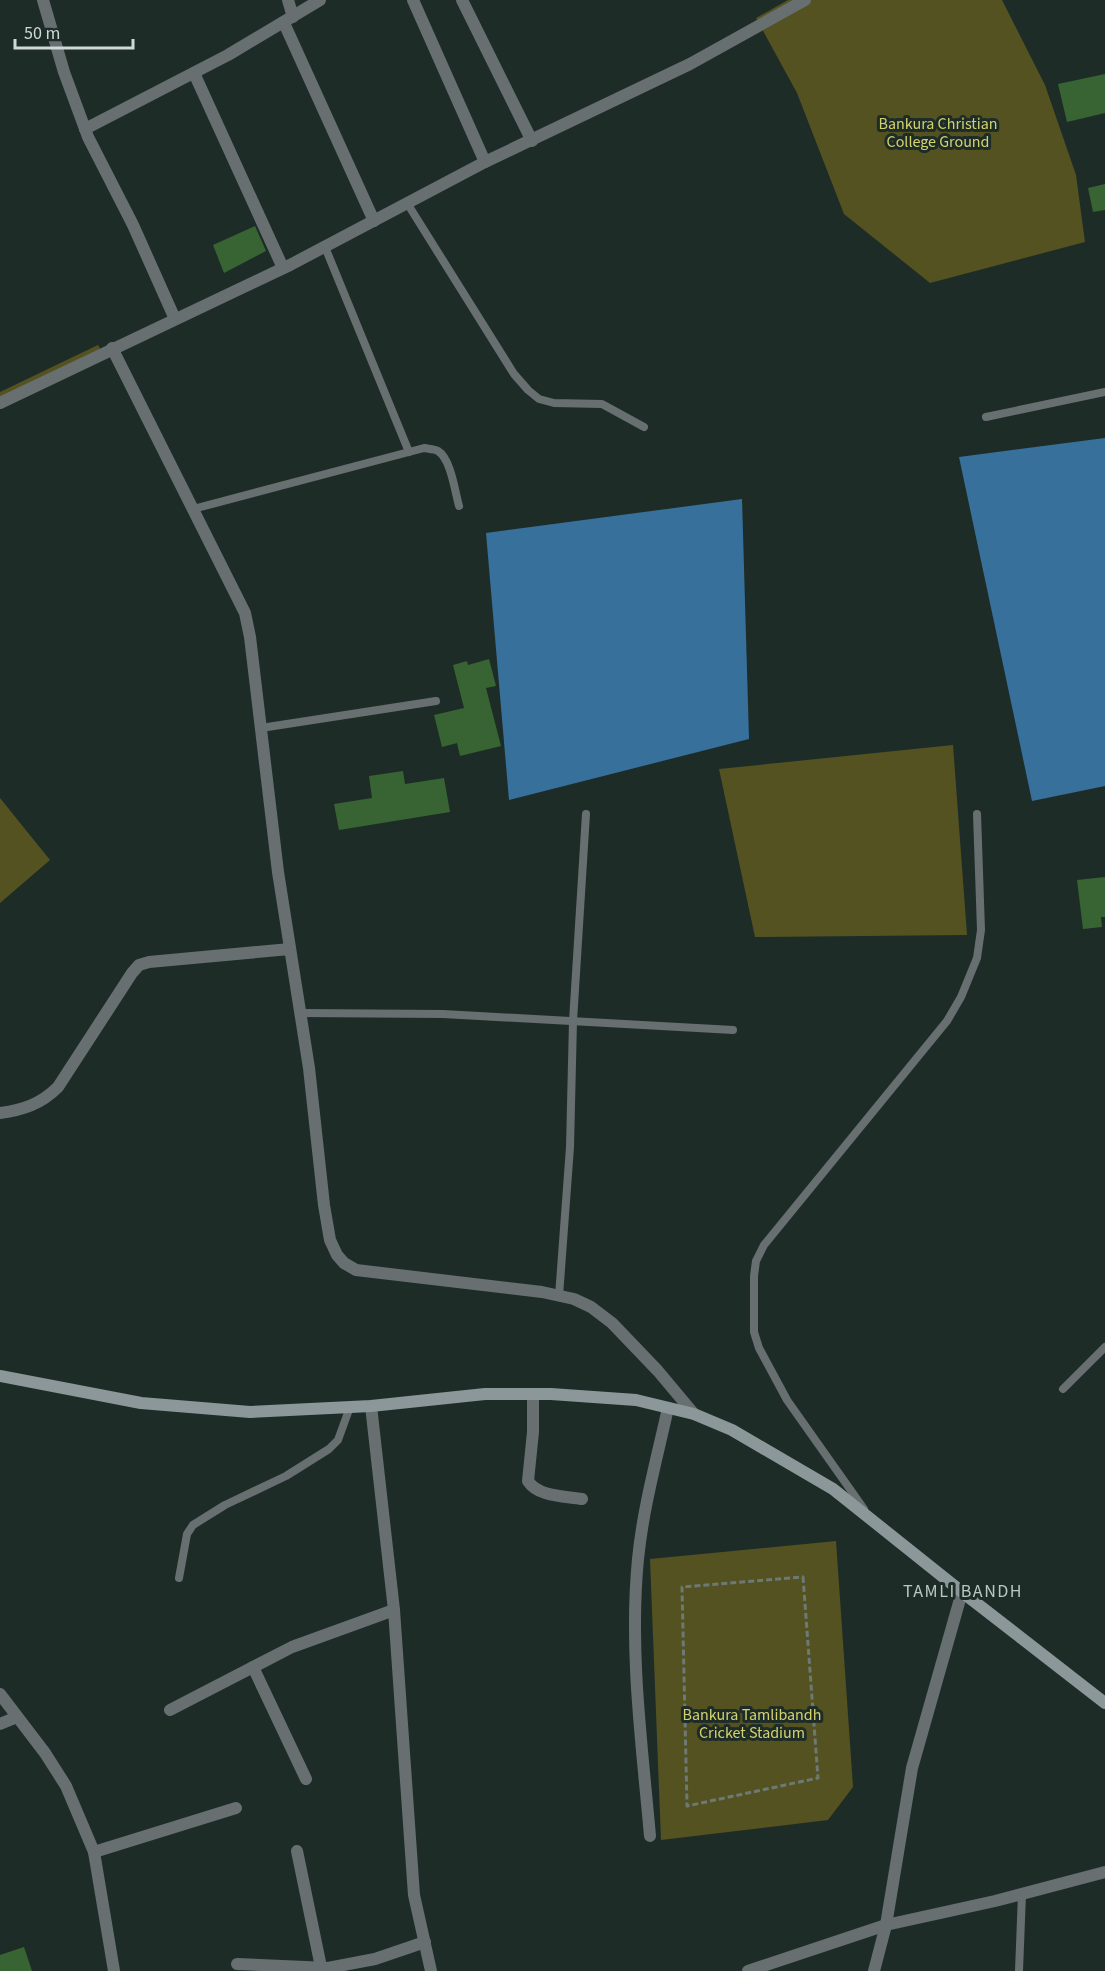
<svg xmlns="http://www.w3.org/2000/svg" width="1105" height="1971" viewBox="0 0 1105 1971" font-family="'Source Sans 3',sans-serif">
  <rect width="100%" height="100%" fill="#1e2c28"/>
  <!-- green -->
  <g fill="#545221">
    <polygon points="788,0 1002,0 1045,85 1076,175 1085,242 930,283 844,214 797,93 756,18"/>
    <polygon points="98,345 104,355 0,408 0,392"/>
    <polygon points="953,745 967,935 755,937 719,769"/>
    <polygon points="0,798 50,860 0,903"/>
    <polygon points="836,1541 853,1787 828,1820 661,1840 650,1559"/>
  </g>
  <!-- water -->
  <g fill="#38709c">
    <polygon points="1105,438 1105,786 1032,801 959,457"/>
    <polygon points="742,499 749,739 509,800 486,533"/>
  </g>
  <!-- building -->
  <g fill="#376432">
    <polygon points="1105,74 1105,113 1067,122 1058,84"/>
    <polygon points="1105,184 1105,210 1093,212 1088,188"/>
    <polygon points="255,226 266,251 224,273 213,245"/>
    <polygon points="489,659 496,686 486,688 501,746 460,756 457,743 442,747 434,715 464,708 453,665 467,661 468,665"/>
    <polygon points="403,771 405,784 444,778 450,812 339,830 334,804 372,798 369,776"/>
    <polygon points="1105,877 1105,917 1101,917 1102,927 1083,929 1077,880"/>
    <polygon points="24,1947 32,1971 0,1971 0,1955"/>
  </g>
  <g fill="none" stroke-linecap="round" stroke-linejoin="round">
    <!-- path -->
    <polygon stroke="#6d7975" stroke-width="3" stroke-dasharray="6 3" stroke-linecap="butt" points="803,1577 818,1778 687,1806 682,1587"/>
    <!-- lane -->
    <g stroke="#686f71" stroke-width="8">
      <polyline points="407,203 514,374 528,390 539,399 554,403 602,404 644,427"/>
      <polyline points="325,247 409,452"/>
      <polyline points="986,417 1105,392"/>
      <path d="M193 509 424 448C429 449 434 449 438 451 451 459 455 492 459 506"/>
      <polyline points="261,728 436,701"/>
      <polyline points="300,1013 443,1014 733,1030"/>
      <polyline points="559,1296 570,1147 573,1021 586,814"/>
      <polyline points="1063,1389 1105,1347"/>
      <polyline points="864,1509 787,1400 759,1348 754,1332 754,1276 756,1261 764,1245 947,1021 961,997 977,958 981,930 977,814"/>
      <polyline points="179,1578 187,1534 193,1525 225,1505 286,1476 329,1449 338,1440 350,1407"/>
      <polyline points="1019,1971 1022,1894"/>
    </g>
    <!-- street -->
    <g stroke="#686f71" stroke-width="12">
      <polyline points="43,0 64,72 88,137 133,225 175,319"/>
      <polyline points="288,0 293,17"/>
      <polyline points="413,0 485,162"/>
      <polyline points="462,0 532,141"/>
      <polyline points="284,23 374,221"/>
      <polyline points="194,73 283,268"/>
      <polyline points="85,129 228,55 320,0"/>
      <polyline points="112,348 245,613 250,637 278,872 309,1068 324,1205 330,1240 337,1255 344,1263 356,1270 542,1292 574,1299 591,1307 612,1323 658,1371 694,1414"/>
      <polyline points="0,403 290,265 485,162 690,64 805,0"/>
      <path d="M0 1113C23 1110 41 1104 58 1087L132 973 139 965 149 962 290 949"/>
      <path d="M533 1394V1432L528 1481C538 1497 565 1496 582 1499"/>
      <polyline points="371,1406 394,1610 414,1895 431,1971"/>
      <polyline points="253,1667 306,1779"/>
      <polyline points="0,1694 45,1753 66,1786 94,1852 114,1971"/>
      <polyline points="170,1710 292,1647 394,1610"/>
      <polyline points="0,1724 17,1717"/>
      <path d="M650 1836C642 1745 629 1651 638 1559 643 1508 657 1458 668 1408"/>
      <polyline points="297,1851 321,1967"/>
      <polyline points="94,1852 236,1808"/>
      <polyline points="237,1964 328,1968 375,1959 425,1942"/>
      <polyline points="748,1971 886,1925 995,1901 1105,1872"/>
      <polyline points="874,1971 886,1925 912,1768 962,1592"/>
    </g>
    <!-- secondary -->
    <polyline stroke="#8b9799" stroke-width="12" points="0,1376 141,1403 250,1412 371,1406 485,1394 551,1394 636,1400 694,1414 732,1430 833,1489 962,1592 1105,1703"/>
  </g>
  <g text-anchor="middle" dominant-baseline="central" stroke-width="6" stroke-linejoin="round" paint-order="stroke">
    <!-- park labels -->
    <g font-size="16" fill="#d3d16e" stroke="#1e2c28">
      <text x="938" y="124">Bankura Christian<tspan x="938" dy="18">College Ground</tspan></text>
      <text x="752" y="1715">Bankura Tamlibandh<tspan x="752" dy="18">Cricket Stadium</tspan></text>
    </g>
    <!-- neighbourhood labels -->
    <g font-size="18" letter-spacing="1.5" fill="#b6c8c3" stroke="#1e2c28">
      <text x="963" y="1591">TAMLI BANDH</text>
    </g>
  </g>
  <!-- scale -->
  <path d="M15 39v9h118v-9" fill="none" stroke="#d0d9d6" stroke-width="3"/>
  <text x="24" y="39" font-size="18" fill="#d0d9d6" stroke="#1e2c28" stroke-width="4.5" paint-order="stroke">50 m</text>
</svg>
